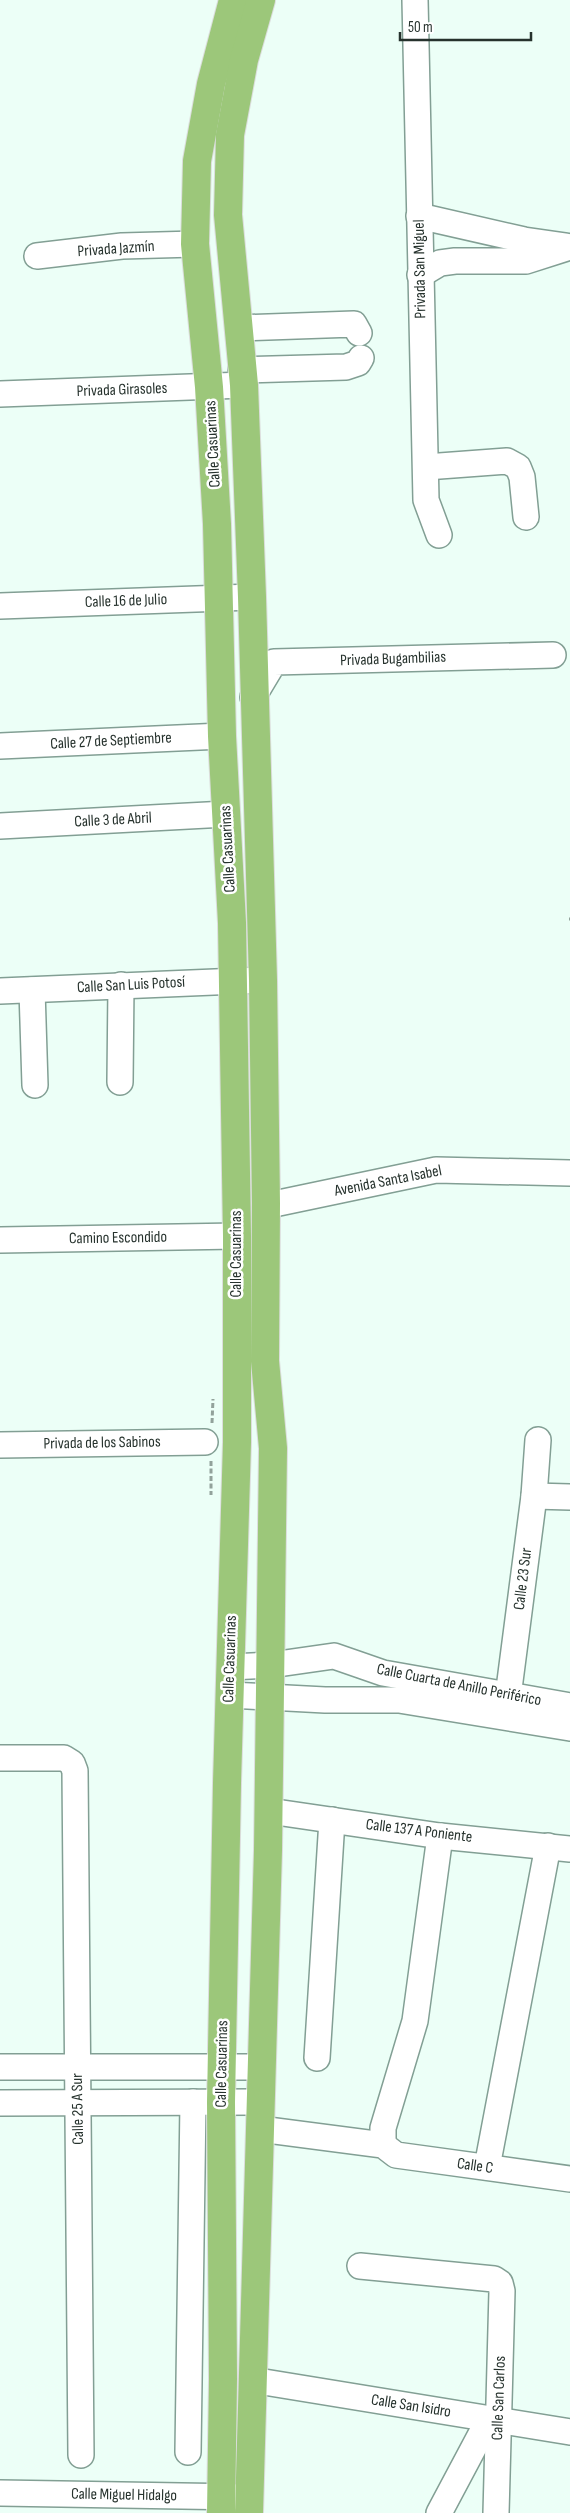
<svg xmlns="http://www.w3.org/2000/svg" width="570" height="2513" viewBox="0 0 570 2513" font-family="'Sofia Sans Condensed',sans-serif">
  <rect width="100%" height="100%" fill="#ecfff7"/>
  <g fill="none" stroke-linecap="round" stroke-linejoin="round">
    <defs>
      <g id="minor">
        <polyline points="415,0 426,500 439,535"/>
        <polyline points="419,216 524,240 566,246"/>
        <polyline points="37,256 122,246 195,244"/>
        <polyline points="420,275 440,263 455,261 526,261 570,247"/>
        <polyline points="238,328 354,324 359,333"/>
        <polyline points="241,370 346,367 358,363 361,358"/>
        <polyline points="0,394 244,385"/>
        <polyline points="426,467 507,461 518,467 522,477 526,517"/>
        <polyline points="0,606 252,597"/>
        <polyline points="253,697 274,662 553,655"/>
        <polyline points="0,746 222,736"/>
        <polyline points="0,826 226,814"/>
        <polyline points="32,990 35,1085"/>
        <polyline points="0,991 263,980"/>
        <polyline points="120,1082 121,985"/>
        <polyline points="266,1203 274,1204 436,1170 570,1173"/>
        <polyline points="0,1240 237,1236"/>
        <polyline points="0,1445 205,1442"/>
        <polyline points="534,1496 570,1497"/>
        <polyline points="231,1667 271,1665 334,1656 383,1673 570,1706"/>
        <polyline points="230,1695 325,1700 399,1700 570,1728"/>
        <polyline points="506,1712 534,1496 538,1440"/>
        <polyline points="0,1758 64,1758 72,1763 75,1771 81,2455"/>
        <polyline points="269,1811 440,1836 570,1849"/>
        <polyline points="317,2058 332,1820"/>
        <polyline points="0,2067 262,2067"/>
        <polyline points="0,2103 261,2102"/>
        <polyline points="260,2129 383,2145 396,2155 570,2179"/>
        <polyline points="383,2145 383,2128 415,2021 440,1836"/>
        <polyline points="487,2167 548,1846"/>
        <polyline points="360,2266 494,2279 500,2283 502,2291 496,2513"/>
        <polyline points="252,2380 570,2432"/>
        <polyline points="188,2452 193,2102"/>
        <polyline points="0,2493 242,2497"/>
        <polyline points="439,2513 489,2419"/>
      </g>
      <g id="major">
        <polyline points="221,2513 223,2379 221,2102 227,1783 237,1442 237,1236 232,923 222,736 217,524 209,387 195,244 197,161 211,84 233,0"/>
        <polyline points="249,2513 268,1850 273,1448 265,1361 266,1203 263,980 252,597 244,385 228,215 230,135 244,60 261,0"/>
      </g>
    </defs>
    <!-- minor casing -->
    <use href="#minor" stroke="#829f94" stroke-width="28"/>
    <!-- major casing -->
    <use href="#major" stroke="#dcdedd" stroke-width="30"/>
    <!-- path -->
    <g stroke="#92a29b" stroke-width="3" stroke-dasharray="5 2.5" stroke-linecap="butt">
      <polyline points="569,919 570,919"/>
      <polyline points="212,1423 213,1399"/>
      <polyline points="211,1461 211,1495"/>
    </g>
    <!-- minor -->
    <use href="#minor" stroke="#fff" stroke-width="25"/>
    <!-- major -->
    <use href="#major" stroke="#9cc77a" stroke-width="28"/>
  </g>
  <g text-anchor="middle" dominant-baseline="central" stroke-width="5" stroke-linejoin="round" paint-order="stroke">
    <!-- street labels -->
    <g font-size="16" fill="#26322d" stroke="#fff">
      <text transform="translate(116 249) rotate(-4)">Privada Jazmín</text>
      <text transform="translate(420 269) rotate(-91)">Privada San Miguel</text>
      <text transform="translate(122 390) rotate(-2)">Privada Girasoles</text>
      <text transform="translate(213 444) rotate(-93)">Calle Casuarinas</text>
      <text transform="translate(126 601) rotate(-2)">Calle 16 de Julio</text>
      <text transform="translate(393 659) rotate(-2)">Privada Bugambilias</text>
      <text transform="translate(111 741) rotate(-3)">Calle 27 de Septiembre</text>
      <text transform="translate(113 820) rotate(-3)">Calle 3 de Abril</text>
      <text transform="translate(228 849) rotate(-93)">Calle Casuarinas</text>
      <text transform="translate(131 985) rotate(-3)">Calle San Luis Potosí</text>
      <text transform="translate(388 1181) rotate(-11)">Avenida Santa Isabel</text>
      <text transform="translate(118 1238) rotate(-1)">Camino Escondido</text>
      <text transform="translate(236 1254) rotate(-90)">Calle Casuarinas</text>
      <text transform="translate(102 1443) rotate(-1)">Privada de los Sabinos</text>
      <text transform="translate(523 1579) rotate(-83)">Calle 23 Sur</text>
      <text transform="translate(230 1659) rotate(-88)">Calle Casuarinas</text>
      <text transform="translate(459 1685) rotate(11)">Calle Cuarta de Anillo Periférico</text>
      <text transform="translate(419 1831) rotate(7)">Calle 137 A Poniente</text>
      <text transform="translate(222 2064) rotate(-89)">Calle Casuarinas</text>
      <text transform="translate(78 2109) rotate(-91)">Calle 25 A Sur</text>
      <text transform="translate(475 2166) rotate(8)">Calle C</text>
      <text transform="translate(499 2398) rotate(-88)">Calle San Carlos</text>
      <text transform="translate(411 2406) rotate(9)">Calle San Isidro</text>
      <text transform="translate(124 2495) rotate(1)">Calle Miguel Hidalgo</text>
    </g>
  </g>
  <!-- scale -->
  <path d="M400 32v8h131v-8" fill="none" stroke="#26322d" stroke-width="2.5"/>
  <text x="408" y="32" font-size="15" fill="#26322d" stroke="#ffffff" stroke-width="4" paint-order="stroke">50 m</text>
</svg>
